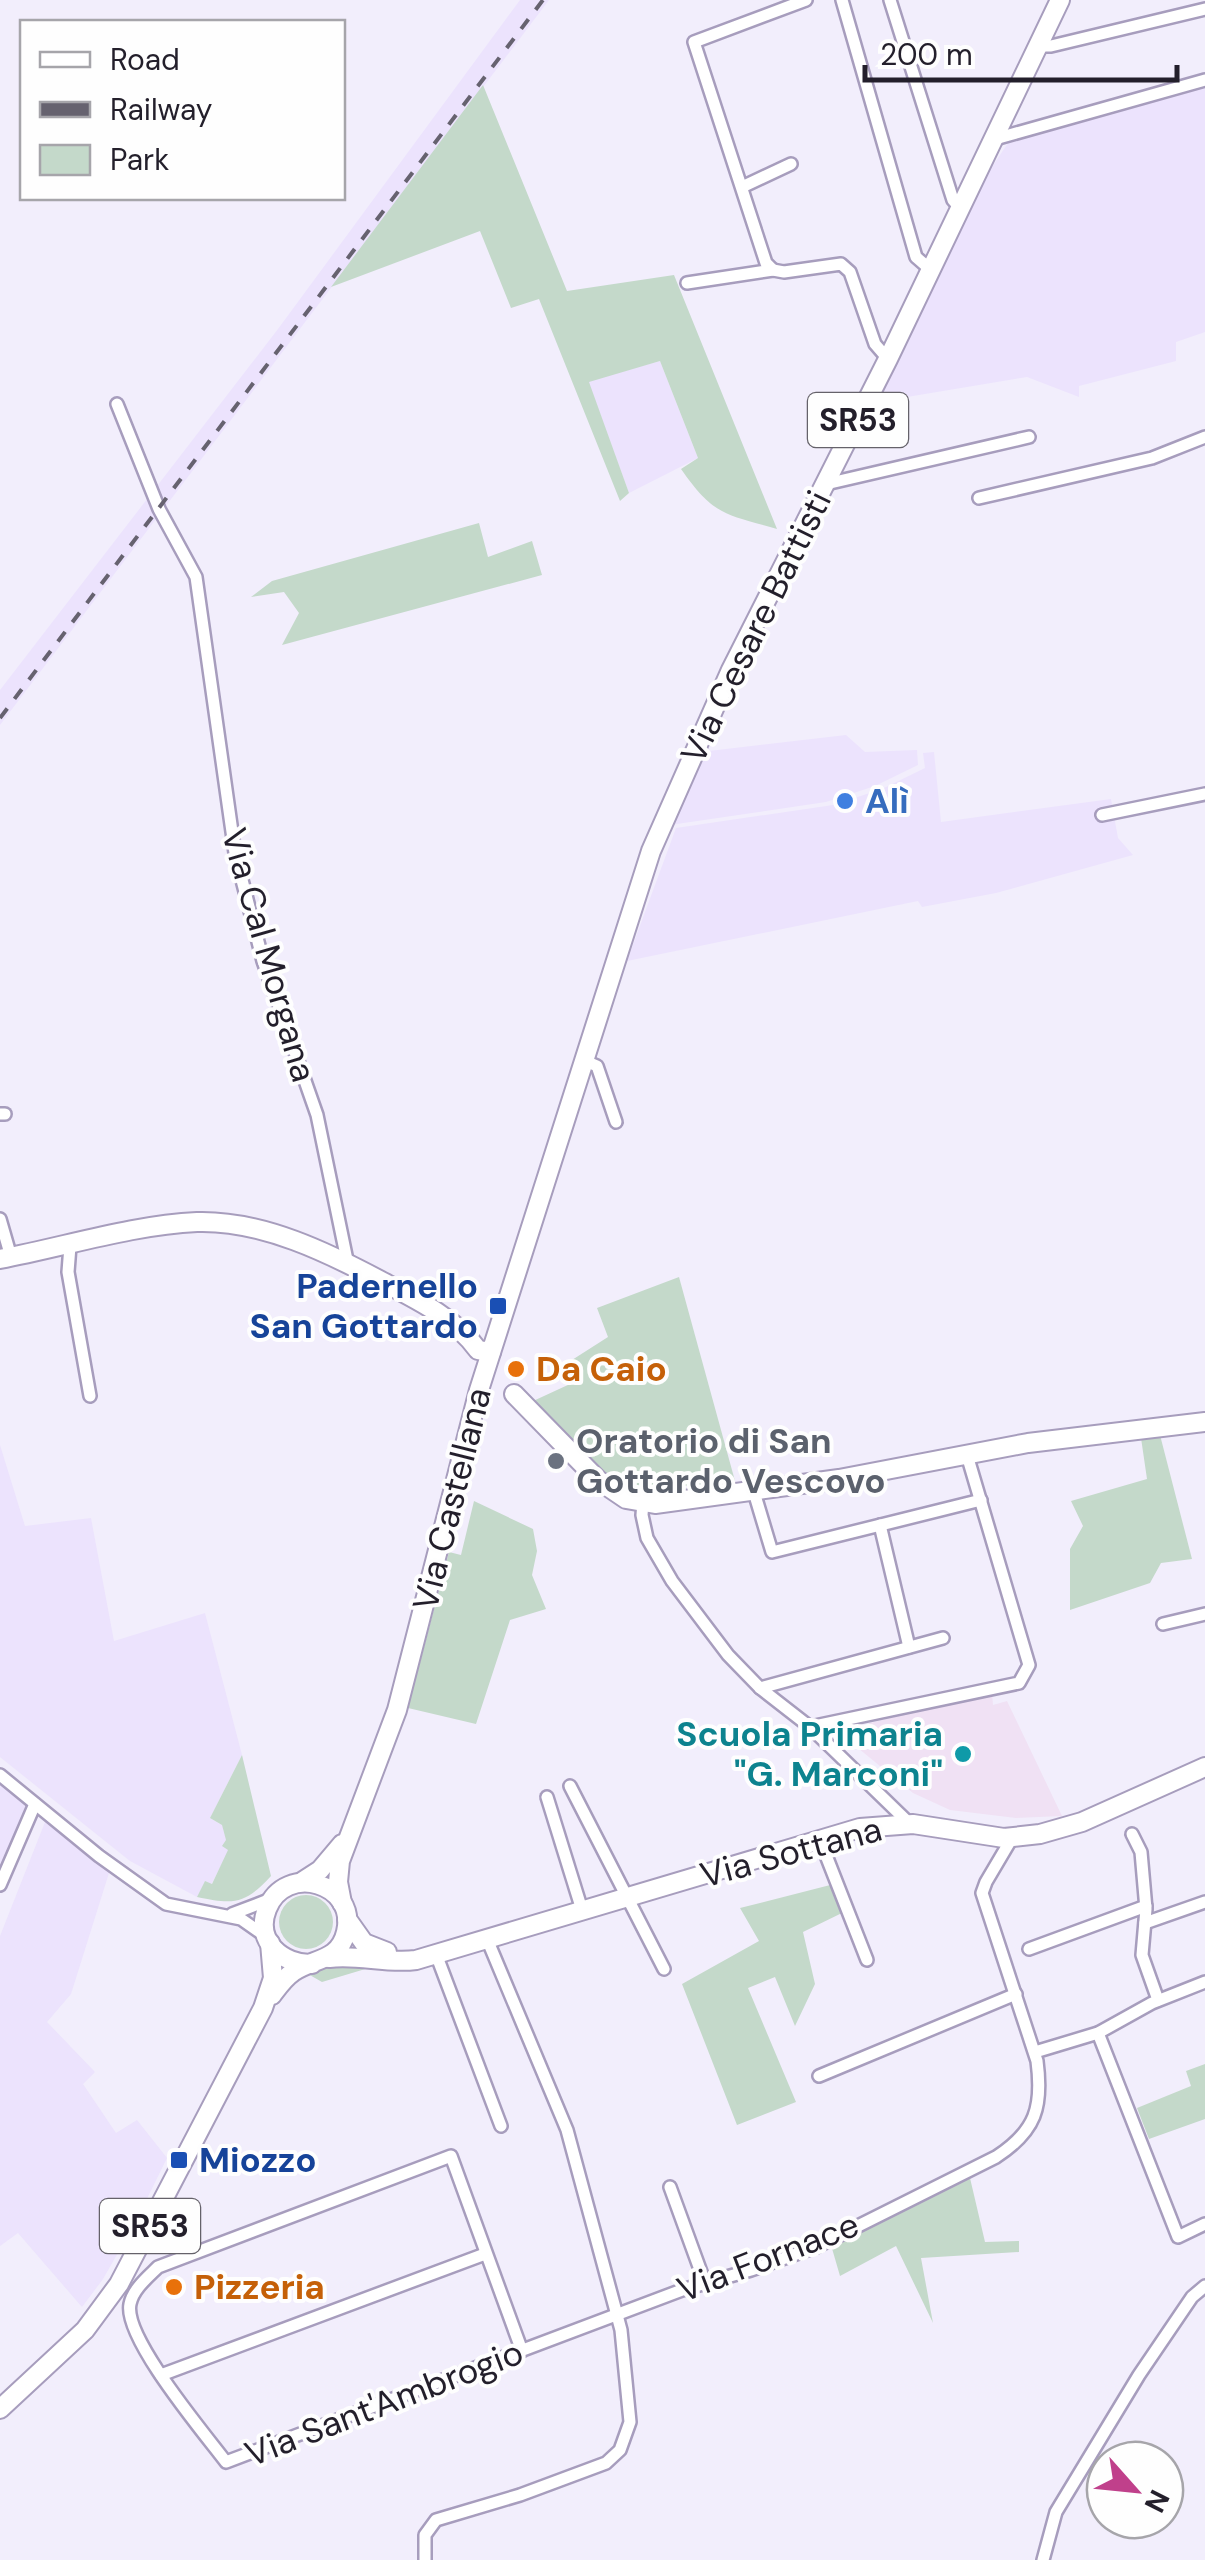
<svg xmlns="http://www.w3.org/2000/svg" width="1205" height="2560" viewBox="0 0 1205 2560" font-family="'DM Sans',sans-serif">
  <rect width="100%" height="100%" fill="#f2eefc"/>
  <!-- built -->
  <g fill="#ece3fd">
    <polygon points="520,0 549,0 0,725 0,690 278,329"/>
    <polygon points="1205,85 1205,332 1176,342 1176,361 1079,386 1079,397 1027,377 865,404 960,215 1010,140"/>
    <polygon points="660,361 698,458 629,493 588,381"/>
    <polygon points="846,735 865,752 917,750 918,765 875,786 826,802 670,825 692,753"/>
    <polygon points="934,752 941,822 1111,799 1118,838 1133,855 996,893 922,907 918,901 627,961 676,828 833,805 882,789 925,768 923,753"/>
    <polygon points="0,1445 25,1526 91,1518 114,1641 205,1613 242,1755 210,1818 222,1825 229,1850 211,1885 205,1882 197,1897 130,1861 0,1757"/>
    <polygon points="0,1781 27,1802 0,1873"/>
    <polygon points="47,1817 73,1837 109,1873 71,1994 47,2022 95,2072 83,2084 116,2133 137,2120 167,2158 135,2223 103,2279 82,2307 18,2233 0,2246 0,1936"/>
  </g>
  <!-- education -->
  <polygon fill="#f0e1f4" points="992,1693 993,1705 1007,1701 1062,1816 1016,1818 950,1810 913,1793 853,1744 856,1732 870,1723"/>
  <!-- green -->
  <g fill="#c4d9ca">
    <path d="M483 85 567 291 674 275 777 529C725 514 714 516 681 469L698 458 660 361 589 382 629 493 620 501 539 299 511 308 480 231 331 287Z"/>
    <polygon points="479,523 488,557 532,541 542,575 282,645 299,613 284,592 251,597 272,581"/>
    <polygon points="679,1277 735,1481 626,1492 590,1464 531,1402 570,1384 561,1367 608,1337 597,1308"/>
    <polygon points="1160,1435 1192,1559 1161,1563 1150,1583 1070,1610 1070,1549 1083,1526 1071,1501 1147,1479 1141,1438"/>
    <polygon points="474,1501 533,1529 537,1551 532,1575 546,1609 510,1620 476,1724 408,1708 449,1552 461,1555"/>
    <path d="M242 1755 271 1876C245 1904 235 1905 197 1897L205 1881 212 1884 228 1850 222 1846 226 1840 222 1825 210 1818Z"/>
    <polygon points="838,1883 844,1912 803,1932 815,1984 795,2026 775,1977 748,1988 796,2102 737,2125 682,1984 759,1941 740,1908"/>
    <circle cx="306" cy="1922" r="27"/>
    <path d="M341 1962 382 1964 322 1982 308 1974 296 1979 290 1990 286 1991C294 1971 322 1970 341 1962Z"/>
    <polygon points="1205,2064 1205,2119 1149,2139 1137,2108 1191,2086 1186,2071"/>
    <polygon points="970,2178 985,2242 1019,2241 1019,2252 921,2258 933,2323 896,2246 840,2276 831,2245"/>
  </g>
  <g fill="none" stroke-linecap="round" stroke-linejoin="round">
    <defs>
      <g id="street">
        <polyline points="842,0 916,257 931,270"/>
        <polyline points="890,0 953,200 961,209"/>
        <polyline points="1039,46 1051,46 1205,9"/>
        <polyline points="995,139 1205,80"/>
        <polyline points="742,187 791,164"/>
        <polyline points="773,270 766,263 694,42 806,0"/>
        <polyline points="687,283 773,270 784,272 841,264 850,272 875,344 888,359"/>
        <polyline points="117,404 159,509 196,577 235,853 263,961 317,1115 347,1260 353,1264"/>
        <polyline points="826,484 1029,437"/>
        <polyline points="979,498 1152,458 1205,437"/>
        <polyline points="1102,815 1205,794"/>
        <polyline points="583,1060 597,1066 616,1122"/>
        <polyline points="0,1114 5,1114"/>
        <polyline points="0,1219 11,1257"/>
        <polyline points="70,1246 68,1272 90,1396"/>
        <polyline points="754,1492 772,1552 981,1500"/>
        <polyline points="643,1502 642,1515 647,1538 672,1581 728,1655 760,1688 810,1727 910,1824"/>
        <polyline points="880,1525 909,1647"/>
        <polyline points="1163,1624 1205,1614"/>
        <polyline points="760,1688 943,1638"/>
        <polyline points="810,1727 1019,1683 1029,1665 967,1455"/>
        <polyline points="0,1775 99,1856 166,1904 241,1919 264,1935"/>
        <polyline points="570,1786 664,1969"/>
        <polyline points="547,1797 582,1910"/>
        <polyline points="1132,1834 1141,1852 1146,1909 1142,1955 1158,2000"/>
        <polyline points="820,1840 867,1960"/>
        <polyline points="0,1885 35,1804"/>
        <polyline points="232,1914 271,1899"/>
        <polyline points="1145,1923 1205,1902"/>
        <polyline points="1029,1949 1146,1906"/>
        <polyline points="436,1954 501,2126"/>
        <polyline points="1098,2033 1178,2237 1205,2224"/>
        <polyline points="1035,2052 1098,2033 1152,2003 1205,1982"/>
        <polyline points="819,2076 1016,1994"/>
        <polyline points="670,2187 705,2283"/>
        <path d="M522 2351 451 2156 158 2267C148 2277 133 2289 130 2304 123 2337 204 2433 226 2462L682 2290 751 2270 816 2247 996 2157C1036 2131 1043 2107 1037 2061L982 1893 986 1882 1012 1838"/>
        <polyline points="161,2375 485,2254"/>
        <polyline points="425,2560 425,2535 436,2520 520,2495 606,2463 620,2450 630,2422 621,2330 567,2130 487,1939"/>
        <polyline points="1043,2560 1056,2512 1139,2375 1192,2297 1205,2286"/>
      </g>
      <g id="secondary">
        <path d="M0 1259C64 1247 132 1225 197 1222 262 1220 329 1253 385 1283 418 1300 456 1319 478 1350L491 1352"/>
        <polyline points="514,1394 598,1480 626,1499 655,1504 839,1479 1028,1443 1205,1422"/>
        <polyline points="347,1919 364,1943 387,1952"/>
        <path d="M329 1958C358 1954 386 1964 416 1960L860 1828 913 1824 1004 1838 1040 1834 1082 1822 1205 1767"/>
      </g>
      <g id="primary">
        <polyline points="303,1881 320,1870 342,1844"/>
        <polyline points="342,1903 338,1882 340,1861 397,1710 479,1390 651,851 731,670 888,359 1060,0"/>
        <path d="M272 1995C278 1987 284 1978 293 1972 313 1958 339 1962 346 1932 358 1883 285 1862 267 1909 254 1941 283 1965 312 1964"/>
        <polyline points="0,2409 85,2330 119,2284 263,2008 273,1978 270,1943"/>
      </g>
    </defs>
    <!-- street casing -->
    <use href="#street" stroke="#a79dbd" stroke-width="16"/>
    <!-- secondary casing -->
    <use href="#secondary" stroke="#a79dbd" stroke-width="22"/>
    <!-- primary casing -->
    <use href="#primary" stroke="#a79dbd" stroke-width="22"/>
    <!-- street -->
    <use href="#street" stroke="#fff" stroke-width="11"/>
    <!-- secondary -->
    <use href="#secondary" stroke="#fff" stroke-width="18"/>
    <!-- primary -->
    <use href="#primary" stroke="#fff" stroke-width="18"/>
    <!-- rail -->
    <polyline stroke="#66626f" stroke-width="4" stroke-dasharray="12 12" stroke-linecap="butt" points="0,718 543,0"/>
  </g>
  <!-- markers -->
  <circle fill="#3f7fe0" stroke="#fefefe" stroke-width="4" cx="845" cy="801" r="10"/>
  <g fill="#1a4fb4" stroke="#fefefe" stroke-width="4">
    <rect x="488" y="1296" width="20" height="20" rx="5"/>
    <rect x="169" y="2150" width="20" height="20" rx="5"/>
  </g>
  <g fill="#e8710a" stroke="#fefefe" stroke-width="4">
    <circle cx="516" cy="1369" r="10"/>
    <circle cx="174" cy="2287" r="10"/>
  </g>
  <circle fill="#6b7280" stroke="#fefefe" stroke-width="4" cx="556" cy="1461" r="10"/>
  <circle fill="#0f9aa8" stroke="#fefefe" stroke-width="4" cx="963" cy="1754" r="10"/>
  <g text-anchor="middle" dominant-baseline="central" stroke-width="8" stroke-linejoin="round" paint-order="stroke">
    <!-- shield labels -->
    <g fill="#fefefe" stroke="#65626a" stroke-width="2.5">
      <rect x="808" y="393" width="100" height="54" rx="8"/>
      <rect x="100" y="2199" width="100" height="54" rx="8"/>
    </g>
    <g font-size="32" font-weight="bold" fill="#231f2b">
      <text x="858" y="420">SR53</text>
      <text x="150" y="2226">SR53</text>
    </g>
    <!-- street labels -->
    <g font-size="35" fill="#231f2b" stroke="#fefefe">
      <text transform="translate(756 627) rotate(-64)">Via Cesare Battisti</text>
      <text transform="translate(269 955) rotate(74)">Via Cal Morgana</text>
      <text transform="translate(452 1499) rotate(-76)">Via Castellana</text>
      <text transform="translate(791 1852) rotate(-15)">Via Sottana</text>
      <text transform="translate(768 2257) rotate(-21)">Via Fornace</text>
      <text transform="translate(384 2403) rotate(-21)">Via Sant'Ambrogio</text>
    </g>
    <!-- shop labels -->
    <g font-size="35" font-weight="bold" fill="#366cbe" stroke="#fefefe" text-anchor="start">
      <text x="865" y="801">Alì</text>
    </g>
    <!-- transit labels -->
    <g font-size="35" font-weight="bold" fill="#164399" stroke="#fefefe" text-anchor="end">
      <text x="478" y="1286">Padernello<tspan x="478" dy="40">San Gottardo</tspan></text>
      <text x="199" y="2160" text-anchor="start">Miozzo</text>
    </g>
    <!-- food labels -->
    <g font-size="35" font-weight="bold" fill="#c56008" stroke="#fefefe" text-anchor="start">
      <text x="536" y="1369">Da Caio</text>
      <text x="194" y="2287">Pizzeria</text>
    </g>
    <!-- worship labels -->
    <g font-size="35" font-weight="bold" fill="#5b616d" stroke="#fefefe" text-anchor="start">
      <text x="576" y="1441">Oratorio di San<tspan x="576" dy="40">Gottardo Vescovo</tspan></text>
    </g>
    <!-- culture labels -->
    <g font-size="35" font-weight="bold" fill="#0d838f" stroke="#fefefe" text-anchor="end">
      <text x="943" y="1734">Scuola Primaria<tspan x="943" dy="40">"G. Marconi"</tspan></text>
    </g>
  </g>
  <!-- legend -->
  <rect x="20" y="20" width="325" height="180" fill="#fefefe" stroke="#a6a5aa" stroke-width="2.5"/>
  <rect x="40" y="52" width="50" height="15" fill="#ffffff" stroke="#a6a5aa" stroke-width="2.5"/>
  <text x="110" y="70" font-size="30" fill="#231f2b">Road</text>
  <rect x="40" y="102" width="50" height="15" fill="#66626f" stroke="#a6a5aa" stroke-width="2.5"/>
  <text x="110" y="120" font-size="30" fill="#231f2b">Railway</text>
  <rect x="40" y="145" width="50" height="30" fill="#c4d9ca" stroke="#a6a5aa" stroke-width="2.5"/>
  <text x="110" y="170" font-size="30" fill="#231f2b">Park</text>
  <!-- north arrow -->
  <g transform="translate(1135 2490) rotate(117)"><circle r="48" fill="#fefefe" stroke="#a6a5aa" stroke-width="2.5"/>
  <path d="M0-8L18 38L0 25L-18 38Z" fill="#c0408b"/>
  <text y="-15" font-size="28" font-weight="bold" text-anchor="middle" fill="#231f2b">N</text>
  </g>
  <!-- scale -->
  <path d="M865 65v15h312v-15" fill="none" stroke="#231f2b" stroke-width="5"/>
  <text x="880" y="65" font-size="30" fill="#231f2b" stroke="#fefefe" stroke-width="8" paint-order="stroke">200 m</text>
</svg>
